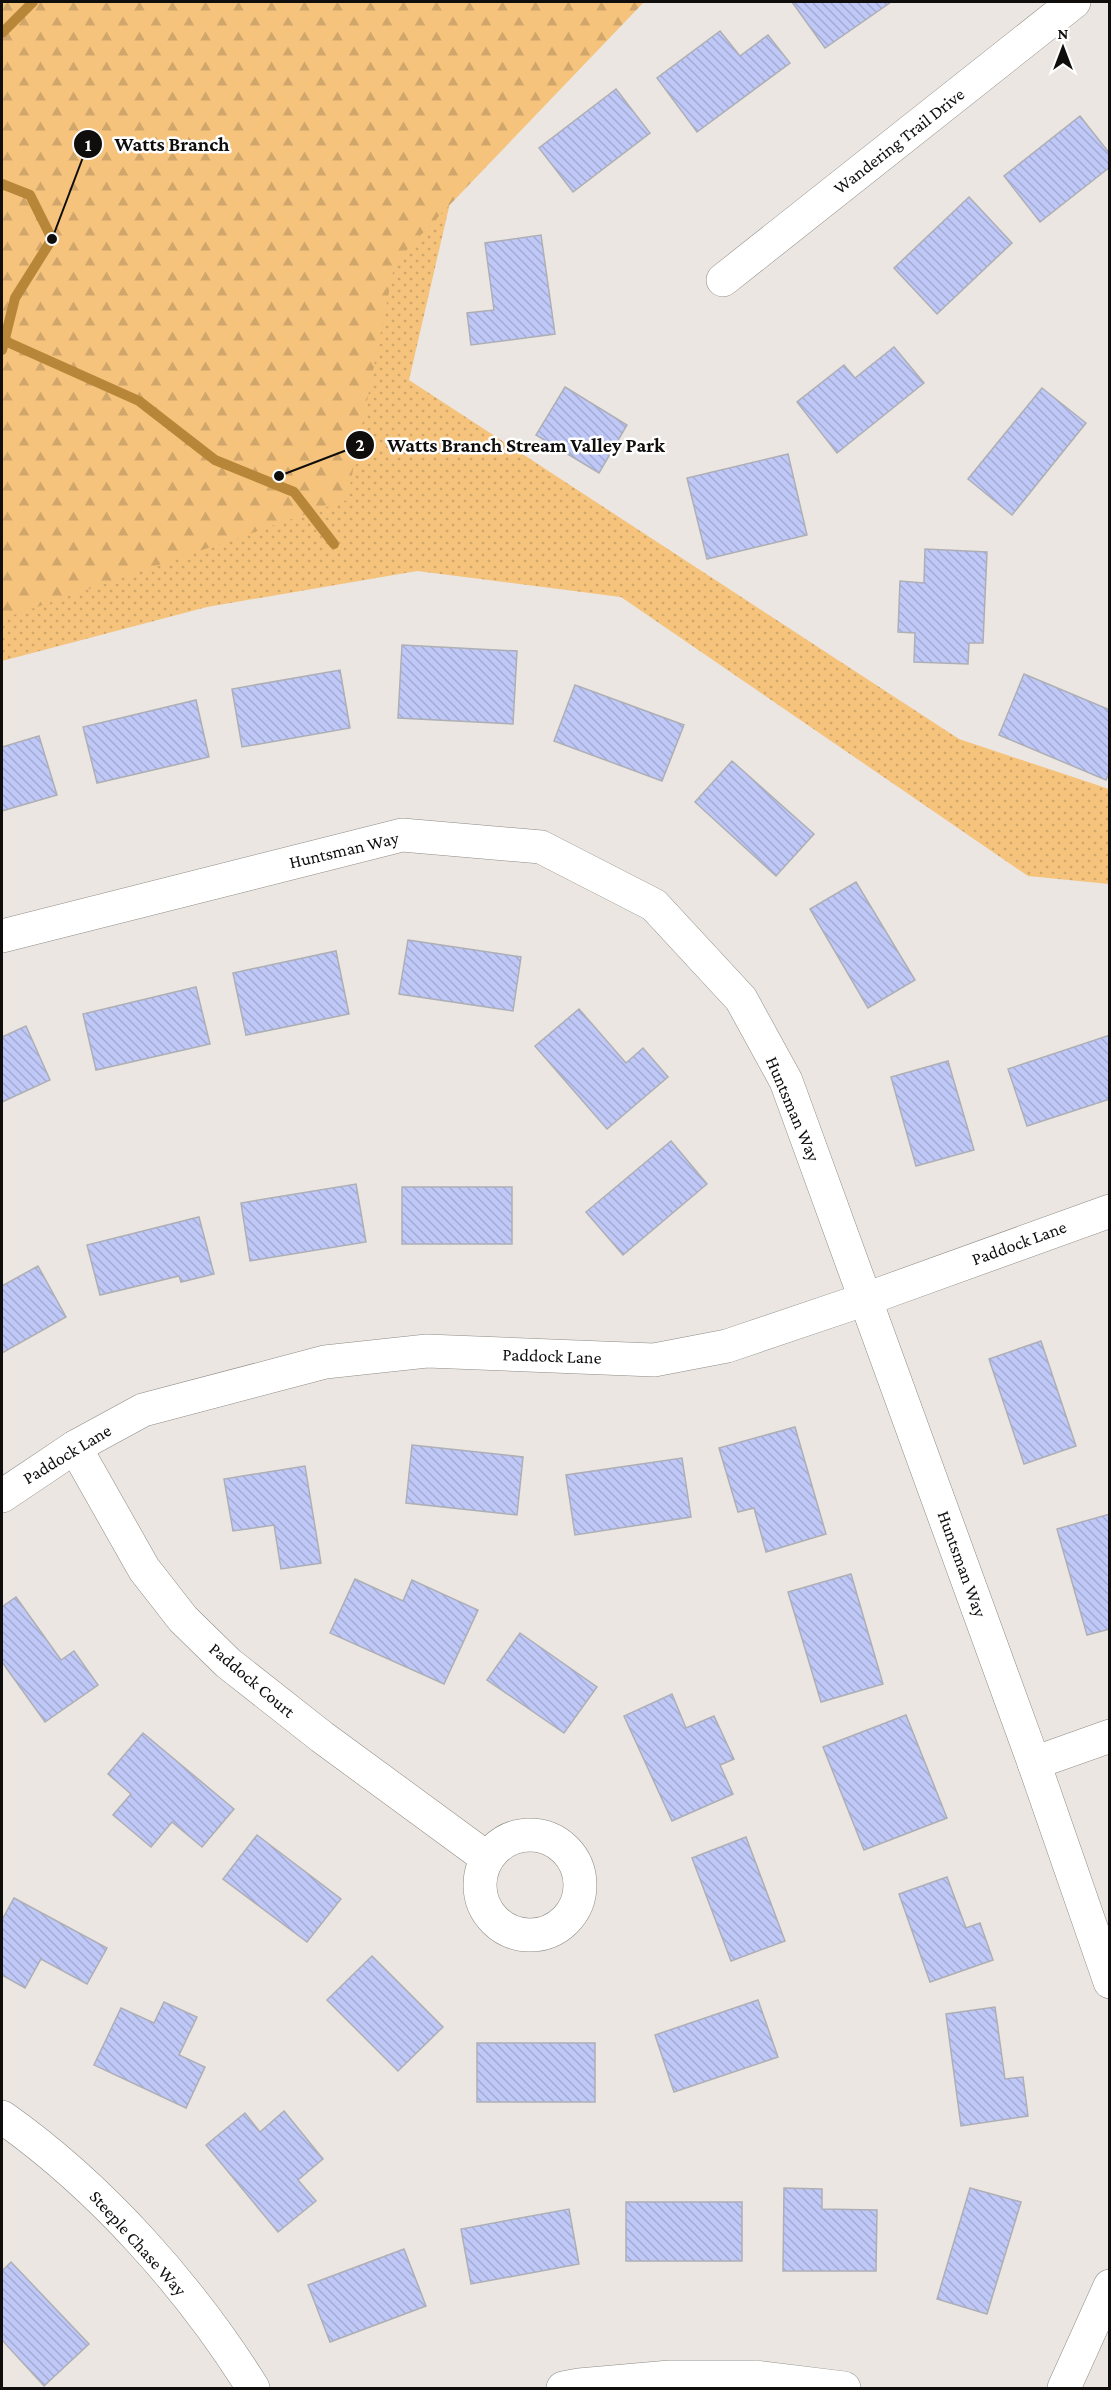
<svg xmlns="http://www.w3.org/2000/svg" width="1111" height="2390" viewBox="0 0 1111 2390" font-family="'Crimson Pro',serif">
  <defs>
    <pattern id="grass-dots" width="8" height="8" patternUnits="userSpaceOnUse" patternTransform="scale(1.5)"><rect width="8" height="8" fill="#f5c37c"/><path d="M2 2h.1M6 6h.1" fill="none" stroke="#d1a66a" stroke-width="1.8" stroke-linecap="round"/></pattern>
    <pattern id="forest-firs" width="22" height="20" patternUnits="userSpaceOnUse" patternTransform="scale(1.5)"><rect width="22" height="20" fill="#f5c37c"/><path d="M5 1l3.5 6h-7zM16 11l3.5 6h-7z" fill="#d1a66a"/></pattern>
    <pattern id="building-back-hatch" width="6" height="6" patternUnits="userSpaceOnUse" patternTransform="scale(1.5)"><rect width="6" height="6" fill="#bfc8f7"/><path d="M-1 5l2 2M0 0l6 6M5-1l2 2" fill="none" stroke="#a3abd3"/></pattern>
  </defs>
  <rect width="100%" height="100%" fill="#ebe6e1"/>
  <!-- grass -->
  <polygon fill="url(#grass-dots)" points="2,2 478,82 409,380 959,739 1109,789 1109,884 1028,876 621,597 417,571 207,607 2,661"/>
  <!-- forest -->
  <polygon fill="url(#forest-firs)" points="2,2 644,2 395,262 347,500 2,619"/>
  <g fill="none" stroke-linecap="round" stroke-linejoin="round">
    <!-- stream -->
    <g stroke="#b88639" stroke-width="10">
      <polyline points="2,33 33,2"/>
      <polyline points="2,184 30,195 52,239 15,298 2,350"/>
      <polyline points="5,341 139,401 215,460 294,492 334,544"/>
    </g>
  </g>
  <!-- building -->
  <g fill="url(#building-back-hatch)" stroke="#aeafb5" stroke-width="1.5">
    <polygon points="792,2 891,2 825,48"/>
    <polygon points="720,31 740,56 768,35 790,63 697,132 657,78"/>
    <polygon points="616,89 650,133 573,192 539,148"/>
    <polygon points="1080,116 1110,154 1110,167 1040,222 1004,176"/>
    <polygon points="969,197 1012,243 937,314 894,268"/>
    <polygon points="541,235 555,334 471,345 467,313 494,310 485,243"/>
    <polygon points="894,347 924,383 837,453 797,402 844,365 855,378"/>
    <polygon points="565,387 627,425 599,473 536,435"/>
    <polygon points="1042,388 1086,423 1012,515 968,479"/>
    <polygon points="788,454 807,535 707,559 687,478"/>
    <polygon points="925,549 987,552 983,643 969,643 968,664 914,662 915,633 898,632 900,581 924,583"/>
    <polygon points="402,645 517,651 513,724 398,718"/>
    <polygon points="340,670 350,728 242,747 232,689"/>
    <polygon points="1024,674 1110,710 1110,770 1106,780 999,735"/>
    <polygon points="575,685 684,725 662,781 554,741"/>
    <polygon points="196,700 209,757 97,783 83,727"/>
    <polygon points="39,736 57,795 2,811 2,747"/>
    <polygon points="732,761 814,834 776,876 695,802"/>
    <polygon points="856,882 915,980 868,1008 810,909"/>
    <polygon points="408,940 521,957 513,1011 399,994"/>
    <polygon points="336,951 349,1014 246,1035 233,973"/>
    <polygon points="196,987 210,1044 96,1070 83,1014"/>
    <polygon points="579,1009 626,1063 643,1048 668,1077 607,1129 535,1046"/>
    <polygon points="26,1026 50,1080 2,1102 2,1037"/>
    <polygon points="1110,1035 1110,1099 1027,1126 1008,1069"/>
    <polygon points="948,1061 974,1150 916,1166 891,1077"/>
    <polygon points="671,1141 707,1184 623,1255 586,1212"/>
    <polygon points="356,1184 366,1242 250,1261 241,1203"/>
    <rect x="402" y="1187" width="110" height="57"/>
    <polygon points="199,1217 214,1274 181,1282 179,1276 100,1295 87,1245"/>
    <polygon points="38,1266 66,1317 2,1353 2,1286"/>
    <polygon points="1041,1341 1076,1446 1024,1464 989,1359"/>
    <polygon points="795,1427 826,1534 766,1552 754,1508 738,1512 719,1448"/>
    <polygon points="412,1445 523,1457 517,1515 406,1503"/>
    <polygon points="682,1458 691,1517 575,1535 566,1475"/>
    <polygon points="305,1466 321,1563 281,1569 274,1525 233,1531 224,1479"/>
    <polygon points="1110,1514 1110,1629 1087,1635 1057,1529"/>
    <polygon points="851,1574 883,1684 821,1702 788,1592"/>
    <polygon points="355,1579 403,1601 412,1580 478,1610 444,1684 330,1633"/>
    <polygon points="16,1597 61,1660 74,1651 98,1685 45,1722 2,1662 2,1607"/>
    <polygon points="520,1633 597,1687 564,1733 487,1680"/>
    <polygon points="672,1694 686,1728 714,1716 734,1759 720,1765 733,1794 672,1821 624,1716"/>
    <polygon points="906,1715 947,1818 864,1850 823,1747"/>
    <polygon points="143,1733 234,1809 202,1847 172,1822 151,1847 113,1815 131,1794 108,1774"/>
    <polygon points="257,1835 341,1899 307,1942 223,1879"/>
    <polygon points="746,1837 785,1941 731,1961 692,1858"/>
    <polygon points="947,1877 966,1928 980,1923 993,1960 930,1982 899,1894"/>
    <polygon points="14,1898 107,1948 87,1984 41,1959 25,1988 2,1975 2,1920"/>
    <polygon points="372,1956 443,2027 398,2071 327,2000"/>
    <polygon points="758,2000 778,2057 674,2092 655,2035"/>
    <polygon points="164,2002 197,2017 179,2055 205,2067 186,2108 94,2065 121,2008 154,2023"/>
    <polygon points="995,2007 1005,2079 1023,2077 1028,2116 961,2126 946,2014"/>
    <rect x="477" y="2043" width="118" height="59"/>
    <polygon points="284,2111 323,2159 298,2180 316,2201 278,2232 206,2145 245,2113 260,2132"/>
    <polygon points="784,2188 822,2189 822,2209 877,2210 876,2271 783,2271"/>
    <polygon points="970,2188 1021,2202 987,2314 937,2299"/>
    <rect x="626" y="2202" width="116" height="59"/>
    <polygon points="569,2209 579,2264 471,2284 461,2229"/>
    <polygon points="404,2249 426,2306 330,2342 308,2285"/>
    <polygon points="11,2262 89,2344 44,2386 2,2340 2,2271"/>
  </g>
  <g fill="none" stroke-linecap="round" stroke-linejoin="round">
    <defs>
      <g id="minor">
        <polyline points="723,280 1074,2"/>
        <polyline points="2,936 402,835 541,847 654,905 741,999 786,1081 1034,1763 1110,1982"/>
        <polyline points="75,1447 144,1569 183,1619 228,1663 322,1737 487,1858"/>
        <polyline points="2,1496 75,1447 143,1410 325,1362 427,1351 654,1360 727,1346 866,1299 1110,1211"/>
        <polyline points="1034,1763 1110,1736"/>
        <circle cx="530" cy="1885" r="50"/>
        <path d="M2 2117C100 2186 190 2287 253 2388"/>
        <polyline points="563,2388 579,2385 670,2377 755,2377 844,2388"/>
        <polyline points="1064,2388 1110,2286"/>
      </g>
    </defs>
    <!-- minor casing -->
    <use href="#minor" stroke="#8f8b86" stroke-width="34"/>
    <!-- minor -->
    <use href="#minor" stroke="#fff" stroke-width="33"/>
  </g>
  <g text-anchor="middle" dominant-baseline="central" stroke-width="5" stroke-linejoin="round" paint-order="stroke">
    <!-- street labels -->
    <g font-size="18" fill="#100e0d" stroke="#fff">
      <text transform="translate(899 141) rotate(-38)">Wandering Trail Drive</text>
      <text transform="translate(344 850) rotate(-13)">Huntsman Way</text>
      <text transform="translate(793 1109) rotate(67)">Huntsman Way</text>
      <text transform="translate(1019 1243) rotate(-20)">Paddock Lane</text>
      <text transform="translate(552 1356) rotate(2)">Paddock Lane</text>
      <text transform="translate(67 1454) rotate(-31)">Paddock Lane</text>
      <text transform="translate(962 1564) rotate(70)">Huntsman Way</text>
      <text transform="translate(252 1680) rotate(40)">Paddock Court</text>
      <text transform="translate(138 2243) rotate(48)">Steeple Chase Way</text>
    </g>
  </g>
  <!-- callouts -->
  <path fill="none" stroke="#100e0d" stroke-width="2" d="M52 239L88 144M279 476L360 445"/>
  <g fill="#100e0d" stroke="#fff" stroke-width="2">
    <circle cx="52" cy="239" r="6"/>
    <circle cx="279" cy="476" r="6"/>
    <circle cx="88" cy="144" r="15"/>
    <circle cx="360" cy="445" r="15"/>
  </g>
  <g font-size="18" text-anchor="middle" font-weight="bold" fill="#fff">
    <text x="88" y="151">1</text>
    <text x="360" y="451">2</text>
  </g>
  <g font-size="20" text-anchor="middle" font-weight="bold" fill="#100e0d" stroke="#fff" stroke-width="5" stroke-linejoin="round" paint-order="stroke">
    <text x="172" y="151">Watts Branch</text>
    <text x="526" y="452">Watts Branch Stream Valley Park</text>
  </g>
  <!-- border -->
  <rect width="1111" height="2390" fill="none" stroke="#100e0d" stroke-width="6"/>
  <!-- north arrow -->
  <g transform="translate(1063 48)" stroke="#ffffff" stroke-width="4.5" paint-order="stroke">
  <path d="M0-4.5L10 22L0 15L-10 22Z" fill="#100e0d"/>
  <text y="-9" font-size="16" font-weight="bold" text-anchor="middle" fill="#100e0d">N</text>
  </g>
</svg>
